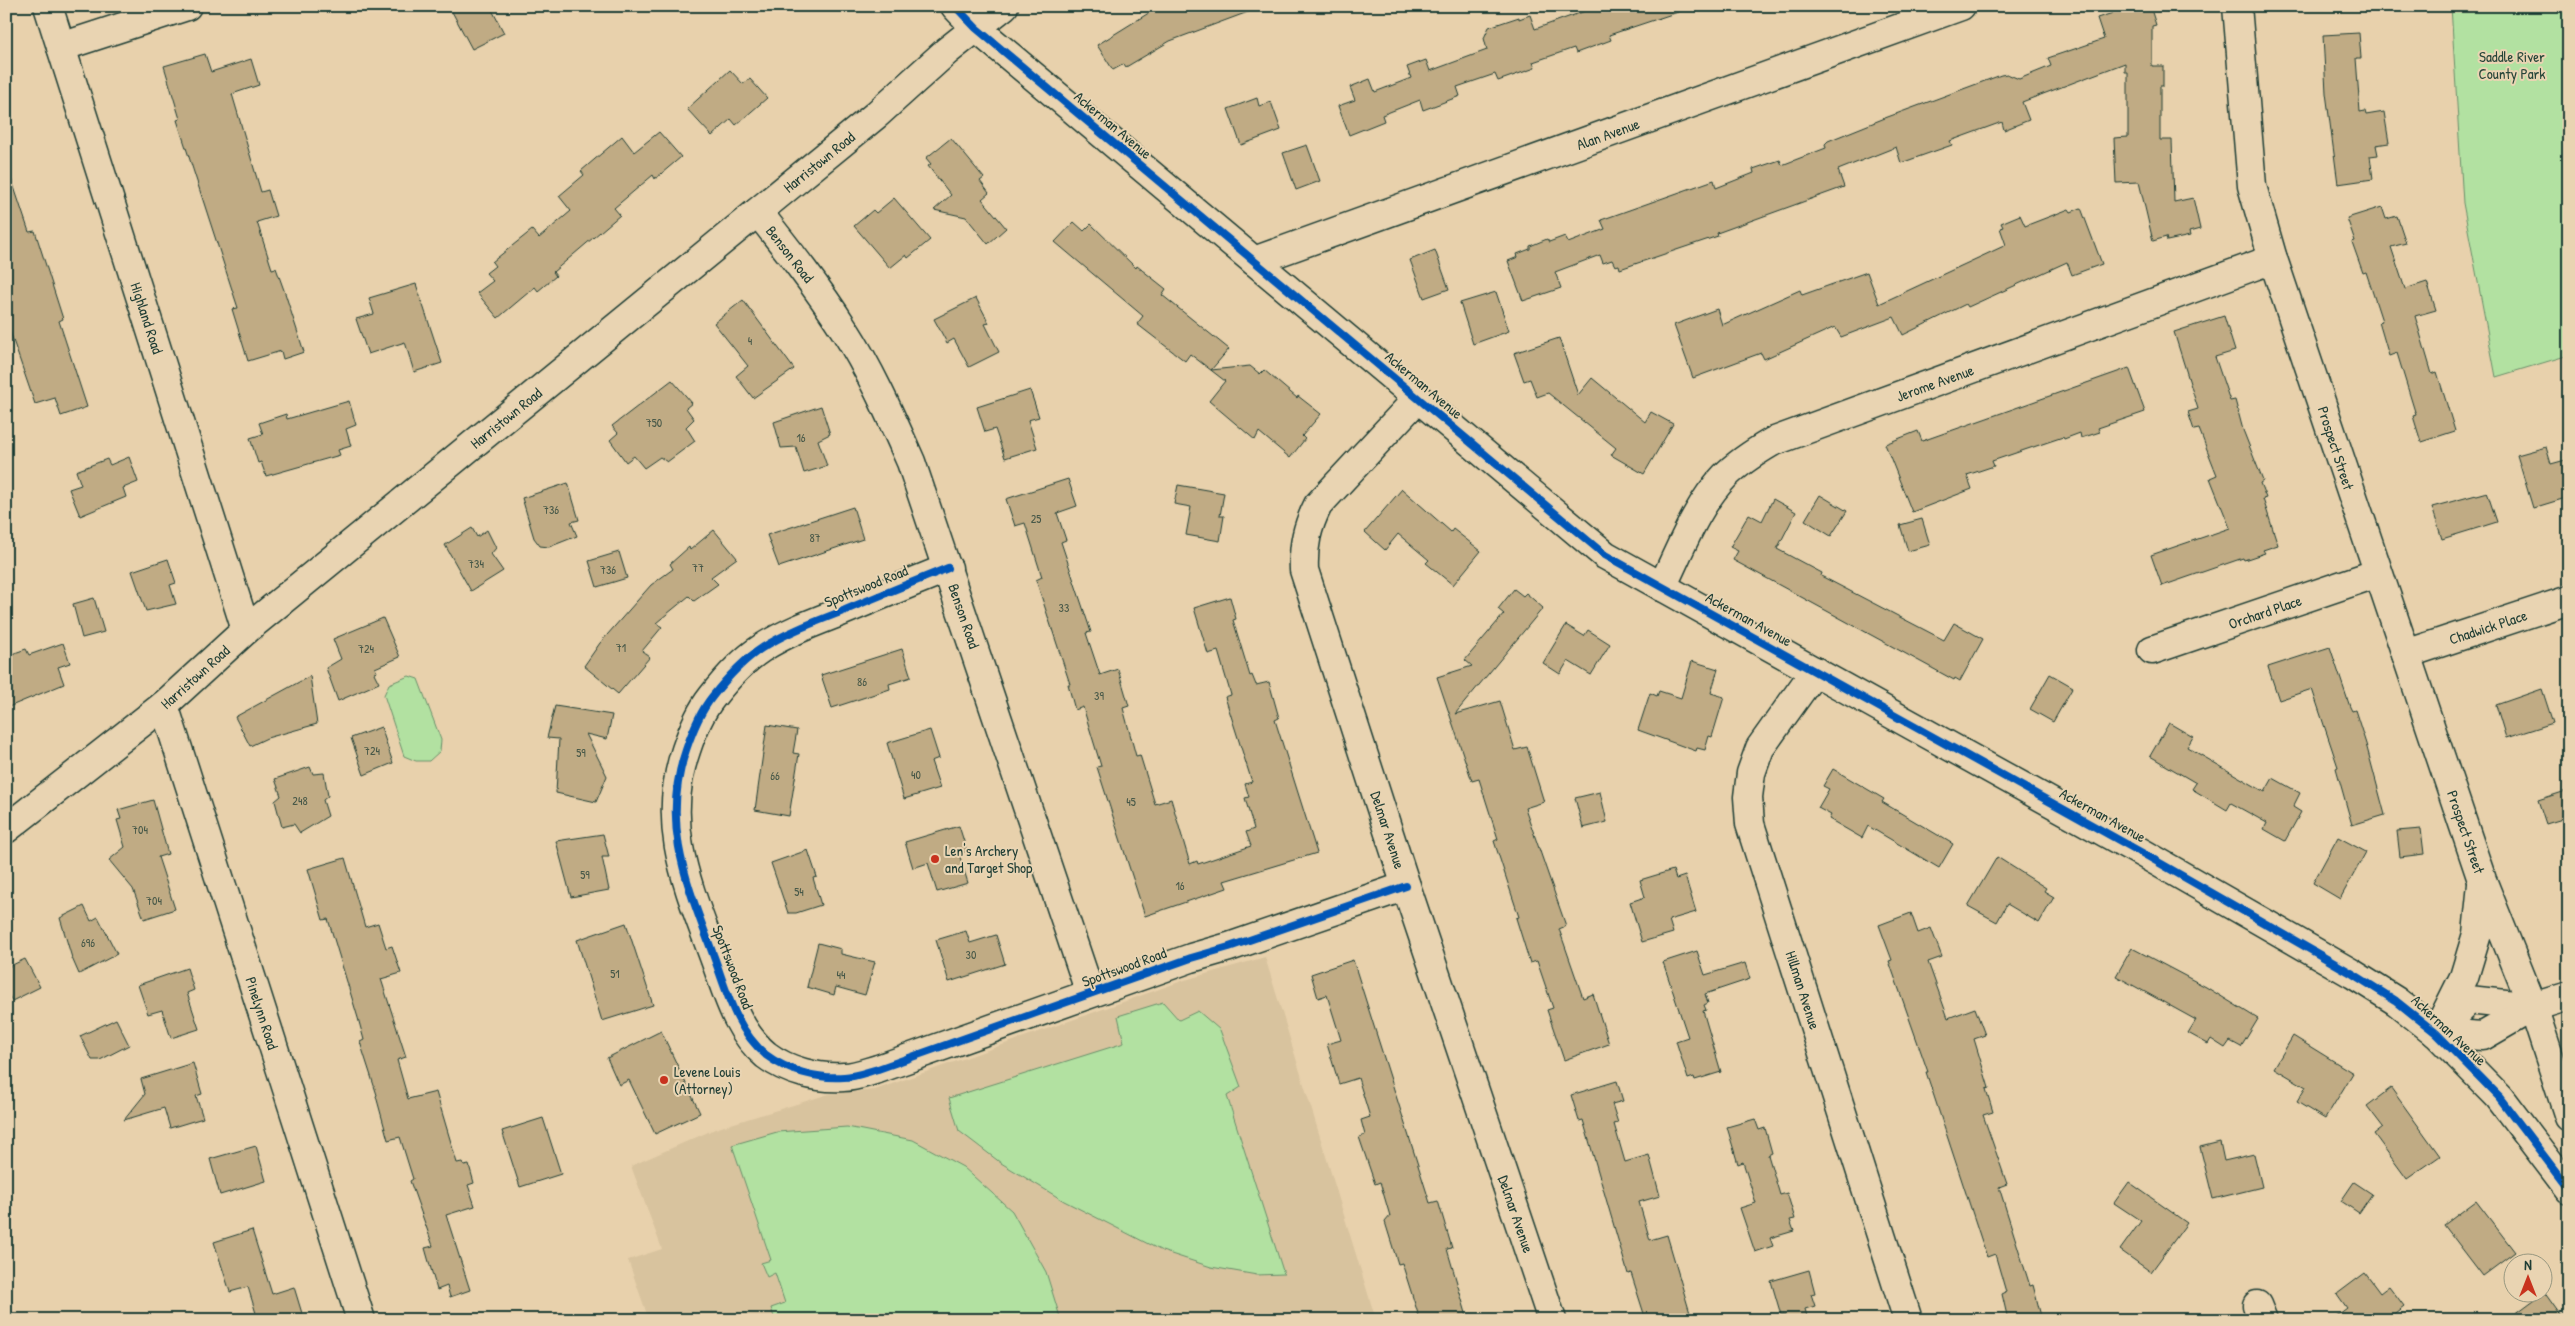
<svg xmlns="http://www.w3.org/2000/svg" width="2575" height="1326" viewBox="0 0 2575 1326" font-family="'Patrick Hand',sans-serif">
  <rect width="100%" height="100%" fill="#e8d1ac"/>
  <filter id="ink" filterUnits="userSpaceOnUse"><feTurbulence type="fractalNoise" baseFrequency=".02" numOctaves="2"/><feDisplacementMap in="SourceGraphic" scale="10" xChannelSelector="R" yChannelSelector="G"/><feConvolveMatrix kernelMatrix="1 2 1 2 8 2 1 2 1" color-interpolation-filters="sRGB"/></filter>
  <g filter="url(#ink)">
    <!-- built -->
    <polygon fill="#d8c39e" points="1265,957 1376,1320 649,1320 628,1260 662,1249 631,1166 715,1129 829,1094 875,1090 1185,980"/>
    <!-- green -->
    <g fill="#b2e1a1" stroke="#688f6a">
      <polygon points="2451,6 2569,6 2569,355 2496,377 2463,203"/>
      <polygon points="409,676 418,679 441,740 440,751 429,761 416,761 404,756 384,695 389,684"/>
      <polygon points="1163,1002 1179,1020 1198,1011 1220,1030 1241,1087 1227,1096 1284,1274 1257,1275 1211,1267 1162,1251 1064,1201 1001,1163 959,1131 949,1098 1124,1043 1118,1016"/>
      <polygon points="847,1127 913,1140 963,1167 1012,1211 1046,1272 1060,1317 1050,1320 775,1320 771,1308 785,1303 775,1273 767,1277 761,1263 771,1260 732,1145 777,1132"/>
    </g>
    <!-- building -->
    <g fill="#c0ab84" stroke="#1f3d34">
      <polygon points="449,6 490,6 504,33 472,49"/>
      <polygon points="1160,6 1256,6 1256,9 1170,41 1126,67 1124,64 1113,70 1097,45"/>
      <polygon points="1599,6 1684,6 1684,10 1609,35 1611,40 1576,53 1574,48 1533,62 1535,68 1498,81 1495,74 1457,87 1460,96 1423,110 1420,100 1382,115 1384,121 1349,135 1338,106 1355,100 1350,87 1370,79 1375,92 1411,78 1407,67 1426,60 1430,71 1487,50 1484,38 1489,27 1519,17 1519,19 1530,15 1535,29"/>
      <polygon points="2110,6 2150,6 2156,25 2152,26 2152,66 2163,66 2163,86 2160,86 2160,140 2172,140 2174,202 2193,198 2200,229 2189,232 2190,236 2167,241 2166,237 2153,241 2139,182 2116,183 2114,138 2128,137 2128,72 2125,72 2125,63 2022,102 2029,120 2004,130 2002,122 1950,141 1952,145 1901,163 1896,147 1838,170 1844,187 1717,233 1718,236 1620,269 1619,265 1615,266 1612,260 1603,263 1600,255 1555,272 1561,288 1523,301 1508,261 1518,257 1517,254 1530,249 1530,246 1547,239 1549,242 1565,236 1568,243 1605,229 1601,220 1714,180 1716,188 1754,173 1753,169 1780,160 1782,165 1826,148 1825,144 1828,141 1885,118 2001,75 2007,74 2019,79 2051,66 2048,58 2104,39 2097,18 2113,13"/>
      <polygon points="2359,33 2361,58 2356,58 2360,112 2365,111 2366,115 2384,112 2389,143 2376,145 2378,155 2370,156 2373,179 2338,184 2326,93 2323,35"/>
      <polygon points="205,54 211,72 251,59 259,85 232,94 261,192 268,190 276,216 257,222 272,269 276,268 285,293 304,352 283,359 281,351 248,361 232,309 238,308 177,120 180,119 164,66"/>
      <polygon points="730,70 743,84 750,79 767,98 736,125 731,119 712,136 687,109"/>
      <polygon points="1257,98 1259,106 1271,102 1281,130 1241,145 1228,109"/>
      <polygon points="659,132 681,157 655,179 653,175 614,208 620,215 553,272 556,276 538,291 535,287 498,318 477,293 493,281 486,273 495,266 492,262 532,230 539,238 571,211 559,196 584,175 581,171 622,136 634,152"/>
      <polygon points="951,138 984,178 980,181 989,193 982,199 1006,228 988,244 966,217 934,210 951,195 928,166 931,164 926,158"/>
      <polygon points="1307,145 1320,181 1296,190 1283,153"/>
      <polygon points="10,175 29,232 35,231 63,319 59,321 87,407 61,416 55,398 35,404 6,320 6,176"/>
      <polygon points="894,198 930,240 908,258 906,255 890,268 854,226 873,210 876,213"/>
      <polygon points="2382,207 2386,219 2397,216 2406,243 2391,247 2405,289 2427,282 2436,310 2415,316 2432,374 2437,372 2455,431 2421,442 2413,416 2416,415 2397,353 2389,356 2379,322 2382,321 2366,272 2363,273 2352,242 2355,241 2347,218"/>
      <polygon points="2081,208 2102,264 2072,275 2067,262 1968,307 1966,304 1903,335 1894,317 1841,337 1835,327 1764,359 1761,353 1693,378 1674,325 1717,309 1722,325 1800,290 1802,295 1867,272 1879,304 2006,245 2000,228 2003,227 2001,223 2020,215 2025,226 2069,209 2071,212"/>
      <polygon points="1074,222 1084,231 1091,224 1136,268 1137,266 1166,289 1162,295 1229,349 1211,370 1250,366 1260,374 1264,370 1297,398 1298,396 1321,414 1302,436 1305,439 1290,458 1259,432 1255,440 1209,401 1225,381 1190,354 1185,361 1137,324 1143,316 1055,242"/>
      <polygon points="1435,250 1449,289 1424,298 1410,260"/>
      <polygon points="416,284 442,363 414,372 405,342 368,354 356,319 374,314 369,298"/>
      <polygon points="1496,292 1509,331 1473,344 1460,303"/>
      <polygon points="976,298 989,323 985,324 999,352 969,367 954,339 947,343 934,319"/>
      <polygon points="743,300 794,369 753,398 736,376 748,366 714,323"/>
      <polygon points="2224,316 2235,351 2215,357 2230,401 2235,400 2243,430 2263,481 2260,483 2266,498 2263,499 2278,545 2263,550 2265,553 2244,560 2243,558 2162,586 2151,555 2230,528 2210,478 2217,475 2199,429 2194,430 2188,412 2198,409 2174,332"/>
      <polygon points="1559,338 1578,395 1592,378 1645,422 1651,412 1673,424 1644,474 1611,455 1616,448 1548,393 1537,397 1530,379 1524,381 1514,353"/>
      <polygon points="2129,368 2145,412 2098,428 2100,432 2081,438 2080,433 2064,439 2063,437 1992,461 1994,466 1967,475 1972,489 1912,512 1885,444 1918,431 1922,441"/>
      <polygon points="672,380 692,403 686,408 694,419 686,427 695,441 667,462 660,457 644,468 634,456 626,462 610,440 618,433 612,426"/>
      <polygon points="1030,390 1039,417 1028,420 1037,448 1005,458 995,429 985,432 977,407"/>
      <polygon points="349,401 356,425 346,429 351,446 338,450 340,455 266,476 261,462 258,463 250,438 263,434 259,423 286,414 287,419"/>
      <polygon points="821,406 830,434 818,440 827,466 804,473 796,447 781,448 774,422"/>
      <polygon points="2546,447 2551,464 2569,459 2569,497 2533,508 2517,455"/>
      <polygon points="129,457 138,482 123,488 126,497 80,516 69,489 81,485 76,471 107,459 110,465"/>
      <polygon points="1068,479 1077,506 1057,513 1066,540 1061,542 1091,632 1086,633 1100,675 1118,669 1129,706 1123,708 1136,756 1140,755 1155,804 1171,799 1190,864 1197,861 1198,864 1251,846 1246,832 1254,829 1245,798 1249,797 1245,784 1252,782 1225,697 1231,695 1218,651 1208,654 1194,608 1230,597 1236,619 1233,620 1250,676 1252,675 1256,685 1269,682 1279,718 1275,720 1317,853 1224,881 1227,888 1145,916 1097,767 1101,766 1083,707 1075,710 1068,684 1070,684 1036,580 1042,577 1025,523 1015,526 1006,499"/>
      <polygon points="568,483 579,520 571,522 577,536 549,547 540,546 534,538 522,498"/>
      <polygon points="1178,485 1224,493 1220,516 1224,516 1220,541 1186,535 1191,507 1174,504"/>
      <polygon points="1402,489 1451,532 1453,529 1481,551 1453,585 1426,563 1429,560 1398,534 1385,550 1365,532"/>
      <polygon points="2487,492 2497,522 2442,539 2432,507"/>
      <polygon points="1820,495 1847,511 1831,536 1805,520"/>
      <polygon points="1773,499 1796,512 1777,549 1822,573 1821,576 1944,640 1954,623 1983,639 1960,681 1955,678 1954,680 1733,560 1738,551 1730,547 1749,514 1762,521"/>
      <polygon points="853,507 863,539 779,567 767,535"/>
      <polygon points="1922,519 1930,545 1908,551 1900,525"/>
      <polygon points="472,528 477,537 487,530 496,548 491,554 503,571 471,591 445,545"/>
      <polygon points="714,530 737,558 711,577 718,584 694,601 689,596 656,623 662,627 642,651 650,657 618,694 584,666 600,643 651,585 673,569 670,564 689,547 690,550"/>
      <polygon points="619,552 627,578 597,587 589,561"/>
      <polygon points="168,559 176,583 170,585 176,604 146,611 132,571"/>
      <polygon points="1514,589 1523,596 1526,593 1543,608 1455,714 1500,701 1515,750 1527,747 1544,802 1525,808 1566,926 1559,929 1583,998 1593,994 1609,1044 1564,1060 1547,1010 1553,1008 1537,961 1530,963 1516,918 1519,917 1494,841 1498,839 1479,779 1472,781 1437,677 1472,666 1465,660 1504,614 1498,609"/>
      <polygon points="94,598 104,632 82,638 73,604"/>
      <polygon points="383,618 400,657 375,668 377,672 374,673 379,683 338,701 326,668 341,659 333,639"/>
      <polygon points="1566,625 1584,636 1588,630 1610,644 1591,675 1568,661 1560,674 1543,663"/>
      <polygon points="63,643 70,663 58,667 64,684 6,708 6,656 26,649 29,655"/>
      <polygon points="2330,647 2350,707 2352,711 2355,710 2366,744 2385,815 2352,825 2336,768 2338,767 2312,689 2279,700 2268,667"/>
      <polygon points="902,649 911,677 889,684 890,689 832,708 821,675"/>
      <polygon points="1692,661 1718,669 1711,693 1724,697 1712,737 1709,736 1705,750 1697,748 1696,751 1638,730 1650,693 1657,696 1659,691 1681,698"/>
      <polygon points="2050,674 2073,687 2053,722 2030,709"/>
      <polygon points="310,676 317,724 267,738 250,746 235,717"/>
      <polygon points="2542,689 2553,723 2506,738 2496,705"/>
      <polygon points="555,706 612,715 607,739 586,734 607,776 596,802 556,793 559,739 547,738"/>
      <polygon points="2169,723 2193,737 2187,747 2265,792 2273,778 2300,793 2293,807 2301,812 2285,841 2264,829 2267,823 2231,803 2227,810 2192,789 2196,783 2150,756"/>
      <polygon points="767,725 797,730 793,753 799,754 789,816 755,810"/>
      <polygon points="381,727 393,763 364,775 351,738"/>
      <polygon points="930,730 939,758 931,761 940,788 904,799 887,743"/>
      <polygon points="310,767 313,774 324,773 328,796 323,800 328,816 300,833 294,824 282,827 275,801 281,796 275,779"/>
      <polygon points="1833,769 1884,799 1882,802 1953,844 1939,868 1868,826 1862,838 1829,819 1831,815 1818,808 1829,789 1823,786"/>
      <polygon points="2569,790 2569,817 2546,824 2538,800"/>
      <polygon points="1600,792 1607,822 1583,828 1575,798"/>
      <polygon points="153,800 168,854 158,857 175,909 144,919 133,889 109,860 125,847 117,820 121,819 118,810"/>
      <polygon points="959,826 967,851 959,854 968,883 937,892 928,863 913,868 905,842"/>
      <polygon points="2421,829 2424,854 2400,857 2397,831"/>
      <polygon points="603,834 609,857 602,857 609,890 571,897 556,841"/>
      <polygon points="2338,837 2366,852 2340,899 2313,883"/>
      <polygon points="808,850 817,877 813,878 821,905 796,913 788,913 771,863"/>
      <polygon points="1997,857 2046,888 2044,891 2054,897 2039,923 2007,904 1997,922 1968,906"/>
      <polygon points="345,858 365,927 378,923 386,948 392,946 401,973 381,979 406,1057 397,1060 408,1099 436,1092 457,1163 462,1162 464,1166 469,1165 474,1183 468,1185 475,1206 446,1215 470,1290 450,1297 447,1286 437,1290 425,1248 433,1246 410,1181 413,1179 400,1137 388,1140 376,1096 377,1095 360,1042 364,1040 358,1018 328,919 323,920 308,869"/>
      <polygon points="1673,870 1676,879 1685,876 1696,912 1669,920 1673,933 1642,942 1630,902 1645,897 1640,880"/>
      <polygon points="84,906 91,921 98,917 117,954 79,974 72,958 60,918"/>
      <polygon points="1911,913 1918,933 1931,928 1942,957 1928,962 1948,1018 1975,1008 1985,1035 1974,1039 1989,1088 1986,1089 1993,1112 1983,1115 2007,1184 1999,1187 2030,1286 2033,1285 2042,1320 2008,1320 2002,1294 2006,1292 1995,1254 1987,1257 1926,1072 1928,1072 1889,961 1892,960 1879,925"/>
      <polygon points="626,923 653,1005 602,1021 577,940"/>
      <polygon points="966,931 970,943 996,935 1005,964 949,982 936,940"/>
      <polygon points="818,943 841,949 841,954 875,962 865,995 836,987 834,995 807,987"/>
      <polygon points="2132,948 2206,987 2258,1019 2241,1047 2230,1041 2225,1048 2211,1039 2208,1044 2188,1033 2196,1020 2116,976"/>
      <polygon points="1697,951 1705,975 1745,963 1750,979 1705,994 1708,1003 1704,1005 1706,1010 1703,1011 1721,1072 1695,1080 1694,1077 1688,1079 1676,1041 1688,1037 1663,962"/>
      <polygon points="25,959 40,987 12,1001 6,990 6,968"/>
      <polygon points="1353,960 1430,1203 1438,1201 1452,1248 1447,1249 1468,1320 1420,1320 1402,1263 1398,1264 1385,1222 1390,1216 1380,1182 1375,1184 1359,1137 1365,1135 1361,1120 1370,1117 1358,1078 1339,1084 1327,1044 1341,1040 1327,995 1318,998 1311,974"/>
      <polygon points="187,968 194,990 187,993 199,1029 171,1038 162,1010 148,1014 138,985"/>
      <polygon points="116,1019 129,1045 100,1060 92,1060 80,1036"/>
      <polygon points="661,1031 700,1113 655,1134 629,1080 619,1085 607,1058"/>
      <polygon points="2293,1036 2353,1073 2325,1119 2297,1102 2306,1087 2274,1068"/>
      <polygon points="193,1063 202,1094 196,1096 203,1118 170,1128 164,1108 124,1120 145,1094 141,1079"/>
      <polygon points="1617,1081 1623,1101 1612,1104 1618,1123 1614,1124 1625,1162 1649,1155 1660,1196 1639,1202 1650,1240 1667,1235 1692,1320 1646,1320 1631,1273 1628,1274 1583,1120 1579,1121 1571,1095"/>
      <polygon points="2391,1088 2440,1156 2407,1179 2374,1134 2383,1127 2367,1106"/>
      <polygon points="543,1118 561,1174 520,1187 502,1131"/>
      <polygon points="1755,1119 1759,1130 1765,1128 1772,1153 1768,1155 1780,1195 1787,1193 1795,1219 1790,1220 1794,1231 1770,1238 1773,1246 1755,1252 1740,1208 1756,1203 1743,1162 1738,1164 1727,1127"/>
      <polygon points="2220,1142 2224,1161 2254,1154 2262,1187 2213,1199 2200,1147"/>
      <polygon points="256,1146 266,1181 220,1195 210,1159"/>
      <polygon points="2129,1182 2187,1223 2151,1272 2120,1250 2141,1221 2114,1203"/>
      <polygon points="2354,1182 2372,1194 2359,1213 2341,1201"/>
      <polygon points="2476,1201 2515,1252 2483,1276 2444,1225"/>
      <polygon points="252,1230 272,1294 294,1287 304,1320 258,1320 248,1287 230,1292 214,1242"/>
      <polygon points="1809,1270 1815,1293 1811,1294 1815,1306 1805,1309 1808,1320 1785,1320 1784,1314 1781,1315 1771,1281"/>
      <polygon points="2365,1273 2380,1293 2389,1286 2404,1306 2386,1320 2331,1320 2347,1308 2337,1294"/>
      <polygon points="2544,1292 2564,1320 2507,1320 2542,1294"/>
    </g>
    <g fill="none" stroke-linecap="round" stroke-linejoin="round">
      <defs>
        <g id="street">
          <polyline points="48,6 246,630"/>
          <polyline points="976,28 1004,6"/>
          <polyline points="61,47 187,6"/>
          <path d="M758 212C788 250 818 288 844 329 871 371 891 417 911 462L1090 993"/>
          <polyline points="1254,261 1961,6"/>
          <path d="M1418 398 1318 505C1307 527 1303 545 1304 570L1406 886 1552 1320"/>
          <path d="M948 568C913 582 878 596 843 611 815 622 787 632 762 648 742 661 726 679 712 697 700 712 692 732 686 750 660 825 688 886 714 957 727 992 736 1030 766 1055 787 1071 818 1079 844 1077 855 1077 867 1072 878 1069L1191 958 1229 947 1406 886"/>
          <path d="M1662 587C1680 550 1696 506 1725 476 1739 462 1755 452 1772 442L2273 259"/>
          <polyline points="2152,650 2378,573"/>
          <polyline points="2406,654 2569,600"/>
          <polyline points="1815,671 1760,748 1751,773 1748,797 1750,824 1908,1320"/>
          <polyline points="164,705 361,1320"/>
          <polyline points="2439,1030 2469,1000 2533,1007"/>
          <polyline points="2436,1033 2483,1036 2533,1007 2569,996"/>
          <polyline points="2257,1305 2263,1320"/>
        </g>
        <g id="secondary">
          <polyline points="955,6 976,28 1605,555 2144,854 2353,974 2396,1001 2436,1033 2499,1097 2569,1189"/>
          <polyline points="2237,6 2252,186 2273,259 2482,880 2533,1007 2569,1117"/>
          <polyline points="6,829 164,705 246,630 876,115 947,51 976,28"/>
          <polyline points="2436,1033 2464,977 2477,934 2482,884"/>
        </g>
      </defs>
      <!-- street casing -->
      <use href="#street" stroke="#1f3d34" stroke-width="31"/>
      <!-- secondary casing -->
      <use href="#secondary" stroke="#1f3d34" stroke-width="31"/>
      <!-- street -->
      <use href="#street" stroke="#e9d4b2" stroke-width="28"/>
      <!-- secondary -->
      <use href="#secondary" stroke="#e9d4b2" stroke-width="28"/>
      <defs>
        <g id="cycleway">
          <polyline points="955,6 976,28 1605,555 2144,854 2353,974 2396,1001 2436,1033 2499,1097 2569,1189"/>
          <path d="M948 568C913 582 878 596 843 611 815 622 787 632 762 648 742 661 726 679 712 697 700 712 692 732 686 750 660 825 688 886 714 957 727 992 736 1030 766 1055 787 1071 818 1079 844 1077 855 1077 867 1072 878 1069L1191 958 1229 947 1406 886"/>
        </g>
      </defs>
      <!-- cycleway casing -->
      <use href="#cycleway" stroke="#e9d4b2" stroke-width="11"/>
      <!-- cycleway -->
      <use href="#cycleway" stroke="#0057b8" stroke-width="8"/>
    </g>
  </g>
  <!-- markers -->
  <g fill="#c8321e" stroke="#e9d4b2" stroke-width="2">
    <circle cx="935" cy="859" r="5"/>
    <circle cx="664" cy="1080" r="5"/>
  </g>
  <g text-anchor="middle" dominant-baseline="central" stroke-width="4" stroke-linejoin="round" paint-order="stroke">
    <!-- number labels -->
    <g font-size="12" fill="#475848">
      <text x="750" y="340">4</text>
      <text x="654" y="422">750</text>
      <text x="801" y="437">16</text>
      <text x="551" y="509">736</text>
      <text x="1036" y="518">25</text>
      <text x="815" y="537">87</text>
      <text x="476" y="563">734</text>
      <text x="698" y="567">77</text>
      <text x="608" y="569">736</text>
      <text x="1064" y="607">33</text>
      <text x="621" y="647">71</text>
      <text x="366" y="648">724</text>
      <text x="862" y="681">86</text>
      <text x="1099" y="695">39</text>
      <text x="372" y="750">724</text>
      <text x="581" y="752">59</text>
      <text x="916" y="774">40</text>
      <text x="775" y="775">66</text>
      <text x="300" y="800">248</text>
      <text x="1131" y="801">45</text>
      <text x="140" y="829">704</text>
      <text x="585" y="874">59</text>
      <text x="1180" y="885">16</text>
      <text x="799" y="891">54</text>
      <text x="154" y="900">704</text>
      <text x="88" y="942">696</text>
      <text x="971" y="954">30</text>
      <text x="615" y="973">51</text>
      <text x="841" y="974">44</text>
    </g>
    <!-- park labels -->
    <g font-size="15" fill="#264539" stroke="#e9d4b2">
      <text x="2512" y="56">Saddle River<tspan x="2512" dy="17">County Park</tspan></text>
    </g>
    <!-- street labels -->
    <g font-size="15" fill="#1f3d34" stroke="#e9d4b2">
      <text transform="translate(1113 125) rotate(40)">Ackerman Avenue</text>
      <text transform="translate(1608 134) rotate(-20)">Alan Avenue</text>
      <text transform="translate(819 162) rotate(-39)">Harristown Road</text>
      <text transform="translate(790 254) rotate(52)">Benson Road</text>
      <text transform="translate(147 318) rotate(72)">Highland Road</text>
      <text transform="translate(1935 383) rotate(-20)">Jerome Avenue</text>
      <text transform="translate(1424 385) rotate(40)">Ackerman Avenue</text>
      <text transform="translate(506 418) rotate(-39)">Harristown Road</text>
      <text transform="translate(2336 448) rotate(72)">Prospect Street</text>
      <text transform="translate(866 586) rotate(-22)">Spottswood Road</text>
      <text transform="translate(2265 612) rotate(-19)">Orchard Place</text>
      <text transform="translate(964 616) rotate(71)">Benson Road</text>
      <text transform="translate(1749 619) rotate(29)">Ackerman Avenue</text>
      <text transform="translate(2488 627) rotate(-18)">Chadwick Place</text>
      <text transform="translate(195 677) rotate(-42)">Harristown Road</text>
      <text transform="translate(2103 815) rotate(29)">Ackerman Avenue</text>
      <text transform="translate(1388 830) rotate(72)">Delmar Avenue</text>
      <text transform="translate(2466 832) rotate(71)">Prospect Street</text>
      <text transform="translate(733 967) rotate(69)">Spottswood Road</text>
      <text transform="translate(1124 967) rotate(-20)">Spottswood Road</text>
      <text transform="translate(1803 990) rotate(72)">Hillman Avenue</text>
      <text transform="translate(262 1013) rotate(72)">Pinelynn Road</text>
      <text transform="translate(2449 1030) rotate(43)">Ackerman Avenue</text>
      <text transform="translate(1516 1214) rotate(71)">Delmar Avenue</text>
    </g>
    <!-- poi labels -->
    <g font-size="15" fill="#1f3d34" stroke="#e9d4b2" text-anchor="start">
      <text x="945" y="850">Len's Archery<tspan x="945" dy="17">and Target Shop</tspan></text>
      <text x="674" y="1071">Levene Louis<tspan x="674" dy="17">(Attorney)</tspan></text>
    </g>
  </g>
  <!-- margin -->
  <rect width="2575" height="1326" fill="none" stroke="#e9d4b2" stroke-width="25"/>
  <rect x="12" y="12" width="2550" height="1301" fill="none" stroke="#1f3d34" stroke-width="2" filter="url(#ink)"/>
  <!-- north arrow -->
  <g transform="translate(2528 1278)"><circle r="24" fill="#e9d4b2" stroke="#989880"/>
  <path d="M0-4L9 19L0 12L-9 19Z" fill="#c8321e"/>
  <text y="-8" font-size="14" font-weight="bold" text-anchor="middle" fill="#1f3d34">N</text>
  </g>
</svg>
